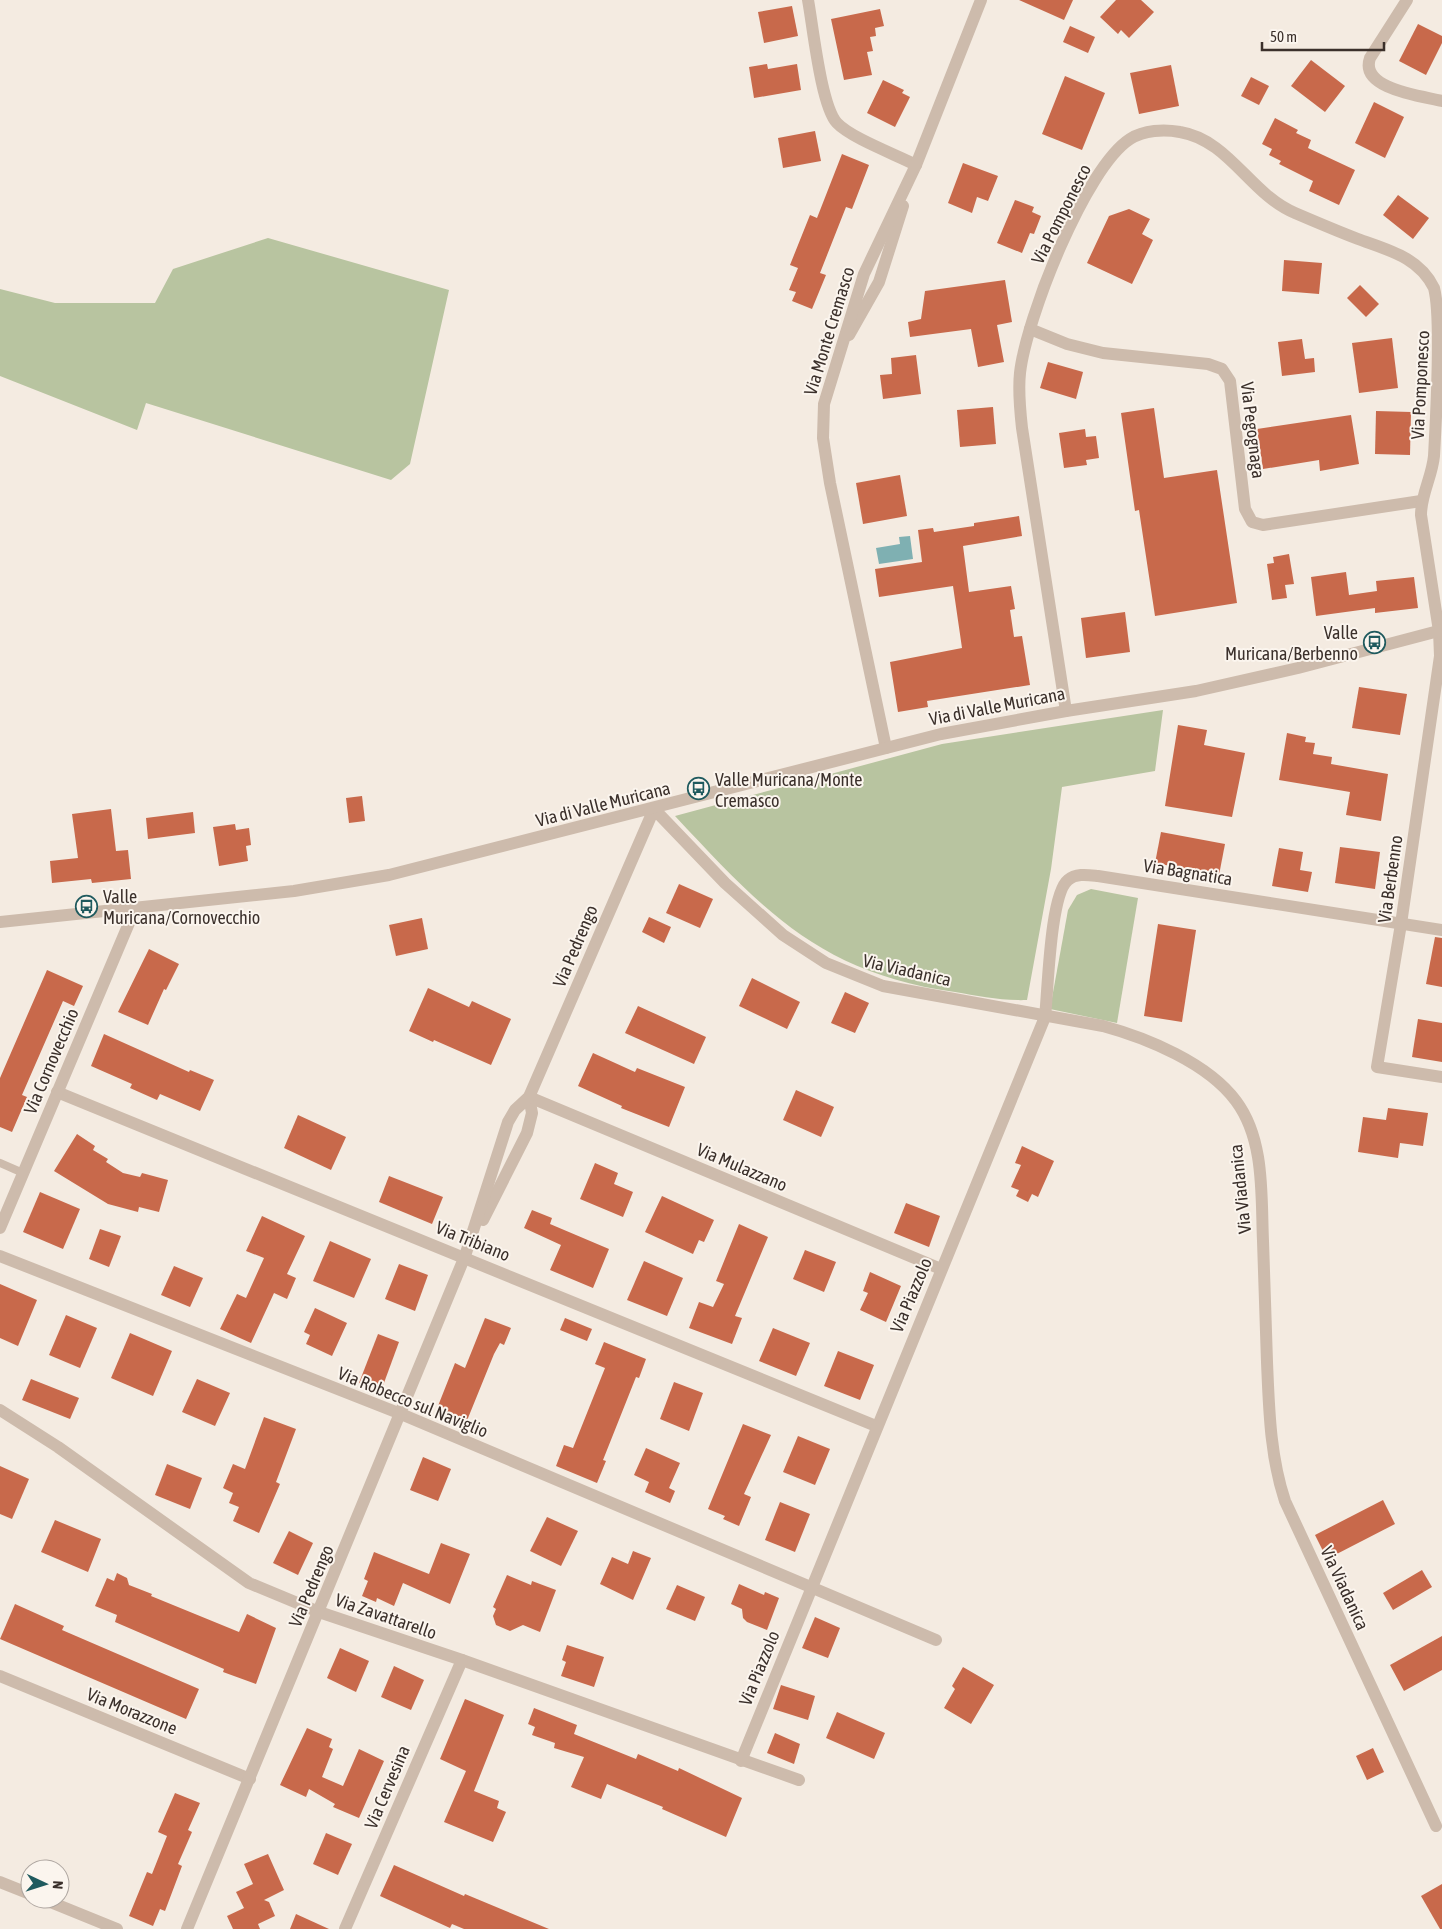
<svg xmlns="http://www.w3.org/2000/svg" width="1442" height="1929" viewBox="0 0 1442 1929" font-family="'Asap Condensed',sans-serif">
  <rect width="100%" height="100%" fill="#f4ebe1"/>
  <!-- green -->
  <g fill="#b8c4a0">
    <polygon points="268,238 449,290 410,464 391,480 146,403 137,430 0,376 0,289 55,303 155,303 173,269"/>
    <path d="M1163 710 1155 771 1062 787 1051 869 1027 1000C1003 1001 978 996 955 992 820 973 763 910 675 816L942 744Z"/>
    <polygon points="1091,889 1138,898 1117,1023 1050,1009 1068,910 1077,895"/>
  </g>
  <!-- water -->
  <polygon fill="#7fb0b2" points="910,536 913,559 879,564 876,548 900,544 899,537"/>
  <!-- building -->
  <g fill="#c8694b">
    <polygon points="1019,0 1073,0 1064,20"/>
    <polygon points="1116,0 1141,0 1154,12 1129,38 1121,30 1118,34 1100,17"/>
    <polygon points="792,6 798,36 764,43 758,12"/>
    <polygon points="880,9 884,26 875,28 876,36 870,37 873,51 867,52 872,75 844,80 831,19"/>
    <polygon points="1418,24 1442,36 1442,43 1426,75 1399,61"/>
    <polygon points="1070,26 1095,37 1088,53 1063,42"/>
    <polygon points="1311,60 1345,86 1325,112 1291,86"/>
    <polygon points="767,64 768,69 797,64 801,90 754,98 749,67"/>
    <polygon points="1171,65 1179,106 1139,114 1130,73"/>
    <polygon points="1065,76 1105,93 1082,150 1042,134"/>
    <polygon points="1251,77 1269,86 1259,105 1241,96"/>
    <polygon points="883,80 904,90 902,93 910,97 895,127 867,113"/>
    <polygon points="1374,102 1404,117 1385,158 1355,143"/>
    <polygon points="1275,118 1298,130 1296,133 1311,140 1308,148 1355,170 1339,205 1309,191 1313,181 1279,164 1281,161 1269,155 1272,149 1262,144"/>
    <polygon points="815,131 821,161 783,168 778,138"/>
    <polygon points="842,154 869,165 852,209 846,207 820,273 826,275 812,309 792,301 796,292 789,290 798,268 790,265 810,215 817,218"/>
    <polygon points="963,163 998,176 988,201 977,197 972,213 948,203"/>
    <polygon points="1398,195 1429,218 1413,239 1383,215"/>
    <polygon points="1015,200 1034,207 1032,212 1041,216 1034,234 1030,233 1022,253 997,243"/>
    <polygon points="1129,209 1150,219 1142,234 1153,240 1132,284 1087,263 1109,216"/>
    <polygon points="1284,260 1322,263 1319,294 1282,291"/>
    <polygon points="1005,280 1012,322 997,325 1004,362 978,367 971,329 910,337 908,322 921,319 925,291"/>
    <polygon points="1360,285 1379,304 1366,317 1347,298"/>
    <polygon points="1392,338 1398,388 1359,393 1352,343"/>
    <polygon points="1302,339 1305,359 1314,358 1315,372 1282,376 1278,342"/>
    <polygon points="916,355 921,394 883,399 880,375 892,374 891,358"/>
    <polygon points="1048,362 1083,372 1076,399 1040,388"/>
    <polygon points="993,407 996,444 960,447 957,410"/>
    <polygon points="1154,408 1164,478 1217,470 1237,603 1155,616 1139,510 1135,511 1121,413"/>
    <polygon points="1376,411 1411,412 1410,455 1375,454"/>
    <polygon points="1351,415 1359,464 1320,471 1319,460 1263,469 1257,429"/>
    <polygon points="1085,429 1086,437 1096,436 1099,458 1086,460 1087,465 1064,468 1059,433"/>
    <polygon points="900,475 907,516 863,524 856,483"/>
    <polygon points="1019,516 1022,536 963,546 969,592 1011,586 1015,609 1010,610 1014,637 1022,636 1030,685 927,701 928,707 898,712 890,662 962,648 953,586 879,597 875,569 922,562 918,530 933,528 934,532 974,526 974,523"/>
    <polygon points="1289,554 1294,584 1285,585 1287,598 1272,600 1267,564 1274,563 1273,557"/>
    <polygon points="1346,572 1349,595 1377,591 1376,581 1414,577 1418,608 1375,613 1375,608 1316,616 1311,577"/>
    <polygon points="1125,612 1130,652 1086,658 1081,618"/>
    <polygon points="1359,687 1407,694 1400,735 1352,728"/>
    <polygon points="1178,725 1207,730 1204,745 1245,753 1232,817 1165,806"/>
    <polygon points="1287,733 1306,737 1305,742 1315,743 1313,754 1332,757 1331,764 1388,774 1381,821 1346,815 1350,792 1279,780"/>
    <polygon points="362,796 365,821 349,823 346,798"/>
    <polygon points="111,809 116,851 128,850 131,879 92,883 91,879 52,883 50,861 78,858 72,814"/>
    <polygon points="193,812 195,833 148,839 146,818"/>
    <polygon points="235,824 236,830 249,828 251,845 246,846 248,861 219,866 213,827"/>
    <polygon points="1161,832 1225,844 1219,875 1155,863"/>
    <polygon points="1340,847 1380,852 1375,889 1335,883"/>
    <polygon points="1279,848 1303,852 1300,870 1312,872 1308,892 1272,886"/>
    <polygon points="679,884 713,899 700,928 666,913"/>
    <polygon points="649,917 671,927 664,943 642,932"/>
    <polygon points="422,918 428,949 396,956 389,925"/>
    <polygon points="1158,924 1196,930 1182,1022 1144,1016"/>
    <polygon points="1435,937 1442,938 1442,987 1426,984"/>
    <polygon points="149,949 179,964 166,990 164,989 148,1025 118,1012"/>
    <polygon points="47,970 83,986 74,1006 63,1001 22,1095 27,1097 12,1132 0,1127 0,1078"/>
    <polygon points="752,978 800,1002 787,1029 739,1006"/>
    <polygon points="428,988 469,1007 472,1001 511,1019 491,1065 434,1040 433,1042 409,1031"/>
    <polygon points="845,992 869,1003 855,1033 831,1023"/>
    <polygon points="638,1006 706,1037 694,1064 625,1033"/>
    <polygon points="1418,1019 1442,1023 1442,1062 1412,1057"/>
    <polygon points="104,1034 189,1072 190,1070 214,1080 200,1111 160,1094 157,1100 130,1088 132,1084 91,1066"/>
    <polygon points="593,1053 635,1072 637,1068 685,1087 669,1127 621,1108 622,1106 578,1086"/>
    <polygon points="796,1090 834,1107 821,1137 783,1120"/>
    <polygon points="1388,1108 1428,1113 1423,1146 1400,1143 1398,1158 1358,1152 1363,1117 1386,1120"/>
    <polygon points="298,1115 346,1137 331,1170 284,1148"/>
    <polygon points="77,1134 95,1146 93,1150 108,1159 106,1162 123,1173 140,1177 142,1173 168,1180 159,1212 139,1207 138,1212 108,1204 54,1171"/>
    <polygon points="1022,1146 1054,1161 1038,1197 1032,1194 1028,1202 1016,1196 1019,1190 1011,1187 1021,1165 1015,1163"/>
    <polygon points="595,1163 618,1173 614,1184 633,1192 623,1217 580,1199"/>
    <polygon points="389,1176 443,1197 432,1224 379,1202"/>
    <polygon points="40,1192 80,1209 63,1249 23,1232"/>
    <polygon points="662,1196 714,1220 704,1242 699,1240 693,1254 645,1232"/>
    <polygon points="906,1203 940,1216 929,1247 894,1233"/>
    <polygon points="532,1210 552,1218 550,1224 609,1249 593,1288 550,1270 561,1245 524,1228"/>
    <polygon points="262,1216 305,1236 287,1274 296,1278 287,1299 274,1293 251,1343 220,1329 237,1294 246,1298 264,1258 246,1251"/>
    <polygon points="739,1224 768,1237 735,1316 742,1318 732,1344 689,1328 699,1302 713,1307 724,1284 716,1281"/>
    <polygon points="100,1229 121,1236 109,1267 89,1259"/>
    <polygon points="330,1241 371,1259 354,1298 313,1281"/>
    <polygon points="805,1250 836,1262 824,1292 793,1279"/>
    <polygon points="644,1261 683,1278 667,1316 627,1300"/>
    <polygon points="399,1264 428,1275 415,1311 385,1299"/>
    <polygon points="174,1266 203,1278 190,1307 161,1295"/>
    <polygon points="870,1272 901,1286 886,1322 860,1310 868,1293 863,1291"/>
    <polygon points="0,1284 37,1300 18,1346 0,1338"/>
    <polygon points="315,1308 347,1323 332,1356 306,1344 310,1335 304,1332"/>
    <polygon points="66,1315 97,1328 80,1368 49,1355"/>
    <polygon points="485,1318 511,1328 504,1345 500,1343 494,1354 466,1423 436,1411 455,1363 465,1368"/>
    <polygon points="565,1318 592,1329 587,1341 560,1330"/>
    <polygon points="773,1328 810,1343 796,1376 759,1361"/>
    <polygon points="130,1333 172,1351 153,1396 111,1378"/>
    <polygon points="378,1334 399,1342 381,1391 359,1383"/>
    <polygon points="604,1342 646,1359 639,1378 636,1377 603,1460 606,1461 597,1483 556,1466 564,1445 573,1448 605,1368 595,1364"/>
    <polygon points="838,1351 874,1365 860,1400 824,1386"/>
    <polygon points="31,1379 79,1398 70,1419 22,1400"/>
    <polygon points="197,1379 230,1393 215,1426 182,1412"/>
    <polygon points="674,1382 703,1393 689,1431 660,1419"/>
    <polygon points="264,1417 296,1429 276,1482 280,1484 259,1533 233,1521 239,1507 229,1503 233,1493 223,1488 233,1464 245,1469"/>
    <polygon points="743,1424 771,1435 744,1494 751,1497 739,1526 723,1519 725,1516 708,1509"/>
    <polygon points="798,1436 830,1449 815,1485 783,1472"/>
    <polygon points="646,1448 680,1463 669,1488 675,1491 670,1503 645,1492 649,1482 634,1475"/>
    <polygon points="423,1457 451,1469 438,1501 410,1490"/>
    <polygon points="167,1464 202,1478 190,1509 155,1495"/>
    <polygon points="0,1466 29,1479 12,1519 0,1514"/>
    <polygon points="1383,1500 1395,1524 1327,1559 1315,1535"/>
    <polygon points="780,1502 810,1514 795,1552 765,1540"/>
    <polygon points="547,1517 578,1531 561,1566 530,1551"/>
    <polygon points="55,1520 101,1539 88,1572 41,1552"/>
    <polygon points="289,1531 313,1543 298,1575 273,1563"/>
    <polygon points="441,1543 470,1554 450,1604 403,1583 394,1606 377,1598 376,1602 362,1596 368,1581 364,1579 374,1552 429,1574"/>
    <polygon points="633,1551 651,1558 633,1600 600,1584 612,1557 628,1564"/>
    <polygon points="1422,1570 1432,1587 1393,1610 1383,1593"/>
    <polygon points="117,1573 127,1578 129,1585 152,1594 151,1596 239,1632 247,1614 276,1628 256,1684 223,1672 224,1669 115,1622 117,1615 95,1606 107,1578 114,1581"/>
    <polygon points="507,1575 531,1585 532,1581 556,1590 540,1632 523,1625 510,1631 496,1625 493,1616 496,1609 493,1607"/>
    <polygon points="739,1584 764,1595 765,1592 779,1598 767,1630 747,1622 743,1618 742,1609 731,1604"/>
    <polygon points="677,1585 705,1597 695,1621 666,1609"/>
    <polygon points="15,1604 64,1626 62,1630 199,1689 186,1719 0,1639"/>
    <polygon points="815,1617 840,1628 828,1658 802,1648"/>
    <polygon points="1442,1636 1442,1670 1404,1691 1390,1665"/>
    <polygon points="567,1645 604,1657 594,1687 561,1676 566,1662 562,1660"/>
    <polygon points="340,1648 369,1661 356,1692 327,1678"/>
    <polygon points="394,1666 424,1680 411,1710 381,1697"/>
    <polygon points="963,1667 994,1685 971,1724 944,1708 955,1689 952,1686"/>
    <polygon points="781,1685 815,1696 808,1720 773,1709"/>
    <polygon points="465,1699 504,1715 474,1791 499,1801 497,1808 506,1812 493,1842 444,1822 466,1771 440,1759"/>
    <polygon points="534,1708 577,1725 574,1734 636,1759 638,1754 678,1771 679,1768 742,1798 726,1837 662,1809 663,1807 607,1784 601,1799 571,1787 584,1757 554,1748 555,1743 532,1735 535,1727 528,1724"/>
    <polygon points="837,1712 885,1733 874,1759 826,1738"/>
    <polygon points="307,1728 332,1739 329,1747 333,1749 322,1777 343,1786 359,1749 384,1761 359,1818 333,1807 335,1804 309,1789 306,1797 280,1785"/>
    <polygon points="775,1733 800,1744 794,1764 767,1753"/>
    <polygon points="1373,1748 1384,1772 1367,1780 1356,1756"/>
    <polygon points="175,1793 200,1803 188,1830 192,1832 178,1864 182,1866 165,1911 160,1909 153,1926 129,1916 147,1872 152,1874 167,1836 158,1832"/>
    <polygon points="326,1833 352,1844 338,1875 313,1864"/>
    <polygon points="268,1854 284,1890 264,1900 269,1902 275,1916 258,1924 260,1929 233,1929 227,1916 244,1908 236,1892 253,1884 244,1864"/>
    <polygon points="394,1865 464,1896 465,1894 549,1929 464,1929 452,1924 450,1928 380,1896"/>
    <polygon points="1442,1884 1442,1929 1440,1929 1421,1896"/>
    <polygon points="296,1914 329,1929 290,1929"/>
  </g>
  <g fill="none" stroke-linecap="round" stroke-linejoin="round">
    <!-- service -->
    <polyline stroke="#cdbbac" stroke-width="8" points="0,1163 23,1173"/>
    <!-- minor -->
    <g stroke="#cdbbac" stroke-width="12">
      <path d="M808 0C813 27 821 106 837 123 851 138 897 155 916 165"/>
      <path d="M1407 0 1370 58C1359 89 1422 96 1442 101"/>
      <polyline points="1030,329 1067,344 1103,353 1208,364 1222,369 1230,381 1245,509 1252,522 1263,525 1421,501"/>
      <polyline points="849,335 879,282 903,206"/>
      <path d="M1066 711 1022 428C1020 410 1018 391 1020 373 1026 319 1085 168 1130 139 1144 130 1164 129 1180 132 1229 140 1251 195 1295 213 1316 222 1337 231 1358 239 1388 250 1419 257 1434 288 1442 318 1436 418 1434 456 1432 477 1421 494 1421 515L1439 631 1440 656 1401 924 1377 1067 1442 1077"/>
      <polyline points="886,748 830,483 823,438 824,404 864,274 916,165 981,0"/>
      <polyline points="57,1092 876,1426"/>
      <polyline points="529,1097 941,1269"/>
      <polyline points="483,1220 527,1133 532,1113 529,1097"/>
      <polyline points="0,1228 135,909"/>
      <polyline points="0,1256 401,1414 936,1640"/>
      <polyline points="0,1410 58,1447 249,1583 319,1612 462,1660 799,1780"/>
      <polyline points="0,1676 250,1779"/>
      <path d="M741 1761 1045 1017C1048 991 1050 894 1068 880 1076 873 1088 875 1098 876L1442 930"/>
      <polyline points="0,1882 30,1894"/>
      <polyline points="43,1899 117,1929"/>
      <path d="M187 1929 465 1256 508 1122 515 1110 529 1097 654 809 725 883 783 935 826 963 883 986 1103 1026C1147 1038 1208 1063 1236 1101 1265 1140 1261 1195 1263 1241 1264 1281 1266 1322 1267 1362 1269 1409 1270 1456 1285 1501L1436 1826"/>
      <polyline points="345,1929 462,1660"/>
    </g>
    <!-- tertiary -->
    <polyline stroke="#cdbbac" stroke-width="12" points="0,922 294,891 389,875 941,734 1066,711 1196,691 1298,668 1442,630"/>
  </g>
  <!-- icons -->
  <defs>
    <symbol id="bus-ring" viewBox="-11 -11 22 22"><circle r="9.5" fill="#fbf5ee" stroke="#1f5a5e" stroke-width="1.5"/><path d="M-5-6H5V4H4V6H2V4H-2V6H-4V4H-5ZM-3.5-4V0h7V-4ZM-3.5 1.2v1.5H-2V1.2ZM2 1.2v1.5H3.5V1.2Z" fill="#1f5a5e"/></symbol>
  </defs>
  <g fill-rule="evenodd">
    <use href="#bus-ring" x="1362" y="630" width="25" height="25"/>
    <use href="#bus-ring" x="686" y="776" width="25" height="25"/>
    <use href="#bus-ring" x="74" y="894" width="25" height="25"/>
  </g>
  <g text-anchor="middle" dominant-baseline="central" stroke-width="4" stroke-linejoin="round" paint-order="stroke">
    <!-- street labels -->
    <g font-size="18" fill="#3b302b" stroke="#fbf5ee">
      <text transform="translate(1061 214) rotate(-63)">Via Pomponesco</text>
      <text transform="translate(829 331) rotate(-73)">Via Monte Cremasco</text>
      <text transform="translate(1420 385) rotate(-87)">Via Pomponesco</text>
      <text transform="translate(1253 430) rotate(83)">Via Pegognaga</text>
      <text transform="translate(997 706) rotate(-11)">Via di Valle Muricana</text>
      <text transform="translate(603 804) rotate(-14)">Via di Valle Muricana</text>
      <text transform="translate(1188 872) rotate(9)">Via Bagnatica</text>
      <text transform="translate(1390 879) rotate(-82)">Via Berbenno</text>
      <text transform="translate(575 946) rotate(-67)">Via Pedrengo</text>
      <text transform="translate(907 970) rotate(13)">Via Viadanica</text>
      <text transform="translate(51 1061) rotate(-67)">Via Cornovecchio</text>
      <text transform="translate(742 1167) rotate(23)">Via Mulazzano</text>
      <text transform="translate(1240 1189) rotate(-96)">Via Viadanica</text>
      <text transform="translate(473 1241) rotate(22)">Via Tribiano</text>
      <text transform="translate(911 1295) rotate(-67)">Via Piazzolo</text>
      <text transform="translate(413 1402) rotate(22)">Via Robecco sul Naviglio</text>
      <text transform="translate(311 1586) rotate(-67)">Via Pedrengo</text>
      <text transform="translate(1345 1588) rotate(65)">Via Viadanica</text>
      <text transform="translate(386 1616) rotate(19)">Via Zavattarello</text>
      <text transform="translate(759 1668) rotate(-68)">Via Piazzolo</text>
      <text transform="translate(132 1711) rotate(22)">Via Morazzone</text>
      <text transform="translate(387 1787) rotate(-67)">Via Cervesina</text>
    </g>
    <!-- poi labels -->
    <g font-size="18" fill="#3b302b" stroke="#fbf5ee" text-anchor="start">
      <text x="1358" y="632" text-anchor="end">Valle<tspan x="1358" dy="21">Muricana/Berbenno</tspan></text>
      <text x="715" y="779">Valle Muricana/Monte<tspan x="715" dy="21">Cremasco</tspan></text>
      <text x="103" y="896">Valle<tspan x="103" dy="21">Muricana/Cornovecchio</tspan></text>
    </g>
  </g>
  <!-- north arrow -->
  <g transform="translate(45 1884) rotate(94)"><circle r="24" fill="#fbf5ee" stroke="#aea6a0"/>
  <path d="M0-4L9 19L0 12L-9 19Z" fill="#1f5a5e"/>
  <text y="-8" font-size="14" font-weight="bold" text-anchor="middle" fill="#3b302b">N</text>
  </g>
  <!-- scale -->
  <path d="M1262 42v8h122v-8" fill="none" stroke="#3b302b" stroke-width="2.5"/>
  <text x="1270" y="42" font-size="15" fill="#3b302b" stroke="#fbf5ee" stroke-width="4" paint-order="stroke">50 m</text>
</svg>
